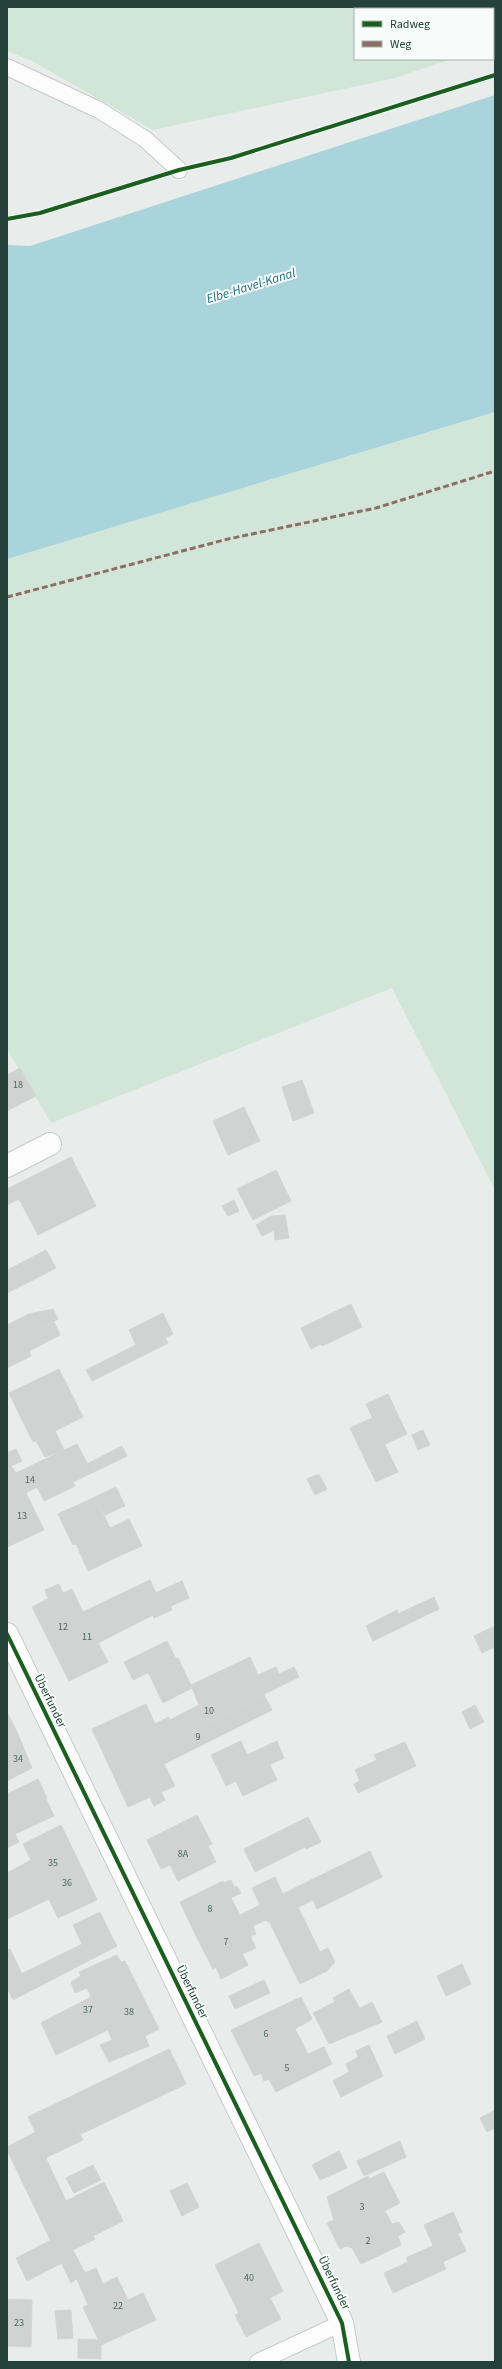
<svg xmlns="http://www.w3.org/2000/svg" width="502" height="2369" viewBox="0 0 502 2369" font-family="'Source Sans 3',sans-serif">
  <rect width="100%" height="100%" fill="#e8edeb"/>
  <!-- green -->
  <g fill="#d1e6d8">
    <polygon points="7,7 495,7 495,44 493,44 493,9 355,9 355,59 451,59 395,78 153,130 32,61 7,51"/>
    <polygon points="495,412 495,1190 392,988 51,1123 7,1049 7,559"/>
  </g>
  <!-- water -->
  <polygon fill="#a9d4db" points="495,95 495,412 7,559 7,245 30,246"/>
  <!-- building -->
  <g fill="#cfd4d2" stroke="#d1d6d4">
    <polygon points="20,1068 36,1096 7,1111 7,1075"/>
    <polygon points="302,1080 314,1113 293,1121 282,1087"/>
    <polygon points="244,1107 260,1141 228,1155 213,1121"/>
    <polygon points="71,1157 96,1206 38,1235 19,1199 7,1205 7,1189"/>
    <polygon points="276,1170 291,1201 253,1220 237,1189"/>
    <polygon points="234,1200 239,1211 228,1216 222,1206"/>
    <polygon points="285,1215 289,1238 275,1240 274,1230 262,1236 256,1225 271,1216"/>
    <polygon points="46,1250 56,1268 33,1280 23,1262"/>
    <polygon points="23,1262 33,1280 7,1293 7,1270"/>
    <polygon points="351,1304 362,1327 322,1346 321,1344 311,1349 301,1328"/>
    <polygon points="53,1309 58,1319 7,1345 7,1325 29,1314"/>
    <polygon points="163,1313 173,1334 165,1338 168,1343 92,1381 86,1370 136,1345 129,1330"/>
    <polygon points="54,1322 60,1335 29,1351 31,1356 7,1368 7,1345"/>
    <polygon points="59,1369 70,1391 20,1416 9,1393"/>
    <polygon points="70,1391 83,1417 33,1442 20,1416"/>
    <polygon points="388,1394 407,1434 385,1444 366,1404"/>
    <polygon points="372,1418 398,1472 376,1482 350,1428"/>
    <polygon points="423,1430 430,1445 418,1450 412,1435"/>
    <polygon points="55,1431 64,1450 45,1457 36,1441"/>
    <polygon points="77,1444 87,1463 7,1502 7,1453 16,1449 22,1461 11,1466 16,1473"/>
    <polygon points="122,1446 127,1456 96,1471 91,1462"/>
    <polygon points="91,1462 96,1471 73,1482 68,1472"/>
    <polygon points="68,1472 75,1486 44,1501 37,1487"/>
    <polygon points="319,1474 327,1489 315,1495 307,1479"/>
    <polygon points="116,1487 125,1506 105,1515 95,1497"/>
    <polygon points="26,1493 44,1530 7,1547 7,1502"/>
    <polygon points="95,1497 110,1528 73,1545 58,1514"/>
    <polygon points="129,1519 142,1546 117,1557 104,1531"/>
    <polygon points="104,1531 117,1557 88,1571 76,1544"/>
    <polygon points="150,1580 156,1593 50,1643 32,1607 48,1599 45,1590 59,1584 63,1593 72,1589 83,1612"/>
    <polygon points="182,1581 189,1598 171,1606 164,1589"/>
    <polygon points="164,1589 172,1610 154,1618 153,1615 98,1643 108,1662 69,1681 50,1643"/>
    <polygon points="434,1597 439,1609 373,1641 366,1626 397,1610 398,1614"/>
    <polygon points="495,1626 495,1647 482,1653 474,1636"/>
    <polygon points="167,1641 176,1659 133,1680 124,1662"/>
    <polygon points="250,1657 258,1675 276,1667 279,1674 294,1667 299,1677 111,1770 92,1729 146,1704 155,1724 169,1717 170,1720 199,1705 191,1685"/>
    <polygon points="178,1658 192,1688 163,1703 148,1672"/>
    <polygon points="264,1695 272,1710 164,1764 175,1786 161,1792 165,1800 154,1806 150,1797 128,1807 111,1770"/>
    <polygon points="475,1705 484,1722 470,1729 462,1712"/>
    <polygon points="7,1712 17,1732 7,1737"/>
    <polygon points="17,1732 32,1768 7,1781 7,1737"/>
    <polygon points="241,1741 247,1755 277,1741 284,1758 226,1786 211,1755"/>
    <polygon points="405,1742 416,1766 358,1793 354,1784 360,1781 355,1770 377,1760 374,1755"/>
    <polygon points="270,1765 277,1780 243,1796 236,1781"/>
    <polygon points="38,1779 47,1798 7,1818 7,1794"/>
    <polygon points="46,1799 54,1816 15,1834 19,1842 7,1848 7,1818"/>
    <polygon points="197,1815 212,1844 208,1846 216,1862 178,1881 170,1865 161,1869 147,1840"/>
    <polygon points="308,1817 321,1842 306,1849 294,1824"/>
    <polygon points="294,1824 305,1847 255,1872 244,1849"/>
    <polygon points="61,1825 81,1866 7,1900 7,1873 31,1860 23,1844"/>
    <polygon points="370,1851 382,1877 317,1909 313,1900 268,1922 266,1920 253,1926 256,1934 250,1937 240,1915"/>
    <polygon points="81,1866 97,1900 58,1918 49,1899 7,1919 7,1900"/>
    <polygon points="275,1877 283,1894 260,1905 252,1888"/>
    <polygon points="231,1880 234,1887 237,1886 241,1893 231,1898 240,1915 196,1936 180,1902 223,1881 224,1883"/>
    <polygon points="298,1907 320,1952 291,1966 269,1921"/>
    <polygon points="100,1912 109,1931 82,1944 73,1925"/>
    <polygon points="240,1915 256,1948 242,1954 248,1965 221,1979 216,1967 213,1969 196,1936"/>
    <polygon points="109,1931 117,1946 13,2000 7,1988 7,1981"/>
    <polygon points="328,1948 335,1962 327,1971 300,1984 291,1966"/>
    <polygon points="10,1949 22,1974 7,1981 7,1950"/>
    <polygon points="117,1955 121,1962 125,1961 142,1995 49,2040 41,2023 91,1997 87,1988 75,1993 71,1982 81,1976 79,1972"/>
    <polygon points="462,1964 471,1984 446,1996 437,1976"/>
    <polygon points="264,1980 270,1993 235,2009 229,1996"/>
    <polygon points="349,1989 360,2009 321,2028 313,2013 335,2002 333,1998"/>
    <polygon points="142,1995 159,2029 145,2036 149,2046 109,2062 100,2045 112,2040 108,2030 56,2055 49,2040"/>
    <polygon points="301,1997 312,2019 295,2029 300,2038 248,2064 231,2030"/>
    <polygon points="372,2002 382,2022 329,2044 321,2028"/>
    <polygon points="417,2021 425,2039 395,2054 387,2036"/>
    <polygon points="300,2038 308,2054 324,2047 332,2064 276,2092 269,2079 264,2081 261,2073 254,2076 248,2064"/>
    <polygon points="369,2045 383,2076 341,2097 333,2081 349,2072 346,2064 358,2057 356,2051"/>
    <polygon points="169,2049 177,2065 36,2133 28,2117"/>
    <polygon points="177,2065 186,2084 81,2134 71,2116"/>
    <polygon points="495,2110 495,2128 487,2132 480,2118"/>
    <polygon points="71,2116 83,2140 45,2158 34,2133"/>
    <polygon points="34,2133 66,2201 104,2182 123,2221 93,2236 95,2239 73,2250 85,2273 71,2283 7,2150 7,2147"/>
    <polygon points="400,2141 406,2157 364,2176 357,2161"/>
    <polygon points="339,2151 347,2168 320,2180 312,2165"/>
    <polygon points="93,2165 101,2180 74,2193 66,2178"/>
    <polygon points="384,2172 400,2203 334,2237 327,2223 334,2220 327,2197 368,2176 369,2179"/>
    <polygon points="187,2183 199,2207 182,2216 170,2191"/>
    <polygon points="385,2211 392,2224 399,2222 405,2232 398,2236 401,2245 361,2264 352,2248 346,2246 340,2249 334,2237"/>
    <polygon points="453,2212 462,2232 433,2245 424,2225"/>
    <polygon points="458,2234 466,2251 443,2262 446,2269 393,2293 384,2273 408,2262 406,2258"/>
    <polygon points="51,2240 62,2263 27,2281 16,2258"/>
    <polygon points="259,2243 283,2291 270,2298 281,2319 246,2337 235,2315 239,2313 215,2265"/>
    <polygon points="96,2268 103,2284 117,2277 128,2300 143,2293 156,2320 101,2345 83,2307 88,2305 76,2277"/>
    <polygon points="7,2299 32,2300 31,2347 7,2346"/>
    <polygon points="71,2310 73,2338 58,2339 55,2311"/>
    <polygon points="78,2339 98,2340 101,2345 101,2359 78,2358"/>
  </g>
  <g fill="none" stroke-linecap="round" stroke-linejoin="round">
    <defs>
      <g id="lane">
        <polyline points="7,67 99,110 145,139 179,170"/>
        <polyline points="258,2362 342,2323"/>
      </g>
      <g id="street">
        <polyline points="7,1166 50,1144"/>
        <polyline points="7,1634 342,2323 349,2362"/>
      </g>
    </defs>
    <!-- lane casing -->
    <use href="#lane" stroke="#c5cac8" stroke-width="18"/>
    <!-- street casing -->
    <use href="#street" stroke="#c5cac8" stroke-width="24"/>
    <!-- lane -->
    <use href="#lane" stroke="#fcfcfc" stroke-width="16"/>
    <!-- street -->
    <use href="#street" stroke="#fcfcfc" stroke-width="22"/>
    <!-- quiet -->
    <polyline stroke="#8d6e63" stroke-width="3" stroke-dasharray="6 3" stroke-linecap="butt" points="7,597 228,539 376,508 495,471"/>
    <defs>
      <g id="cycleway">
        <polyline points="7,219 40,213 179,170 231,158 495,75"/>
        <polyline points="7,1634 342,2323 349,2362"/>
      </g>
    </defs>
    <!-- cycleway casing -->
    <use href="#cycleway" stroke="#f7fbf9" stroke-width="6"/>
    <!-- cycleway -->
    <use href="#cycleway" stroke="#1b5e20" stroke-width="4"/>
  </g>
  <g text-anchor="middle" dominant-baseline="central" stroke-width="4" stroke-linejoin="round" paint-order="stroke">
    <!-- number labels -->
    <g font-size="10" fill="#506761">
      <text x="18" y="1085">18</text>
      <text x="30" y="1480">14</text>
      <text x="22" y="1516">13</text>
      <text x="63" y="1627">12</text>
      <text x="87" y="1637">11</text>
      <text x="209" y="1711">10</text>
      <text x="198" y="1737">9</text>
      <text x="18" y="1759">34</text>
      <text x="183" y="1854">8A</text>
      <text x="53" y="1863">35</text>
      <text x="67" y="1883">36</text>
      <text x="210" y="1909">8</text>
      <text x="226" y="1942">7</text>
      <text x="88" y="2010">37</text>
      <text x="129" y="2012">38</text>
      <text x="266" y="2034">6</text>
      <text x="287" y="2068">5</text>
      <text x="362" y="2207">3</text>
      <text x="368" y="2241">2</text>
      <text x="249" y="2278">40</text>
      <text x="118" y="2306">22</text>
      <text x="19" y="2323">23</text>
    </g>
    <!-- street labels -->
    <g font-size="12" fill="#24423a" stroke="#f7fbf9">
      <text transform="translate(50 1701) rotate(64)">Überfunder</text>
      <text transform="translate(192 1992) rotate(64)">Überfunder</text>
      <text transform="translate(334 2283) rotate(64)">Überfunder</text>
    </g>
    <!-- water labels -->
    <g font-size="13" font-style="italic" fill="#1c6f80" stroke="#f7fbf9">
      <text transform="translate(251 286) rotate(-17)">Elbe-Havel-Kanal</text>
    </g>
  </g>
  <!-- border -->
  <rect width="502" height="2369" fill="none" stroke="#24423a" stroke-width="16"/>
  <!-- legend -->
  <rect x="354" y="8" width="140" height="52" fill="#f7fbf9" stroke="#a3b1ad"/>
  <rect x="362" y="21" width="20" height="6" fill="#1b5e20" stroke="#a3b1ad"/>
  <text x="390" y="28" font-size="12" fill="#24423a">Radweg</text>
  <rect x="362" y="41" width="20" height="6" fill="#8d6e63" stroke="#a3b1ad"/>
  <text x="390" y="48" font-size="12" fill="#24423a">Weg</text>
</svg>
